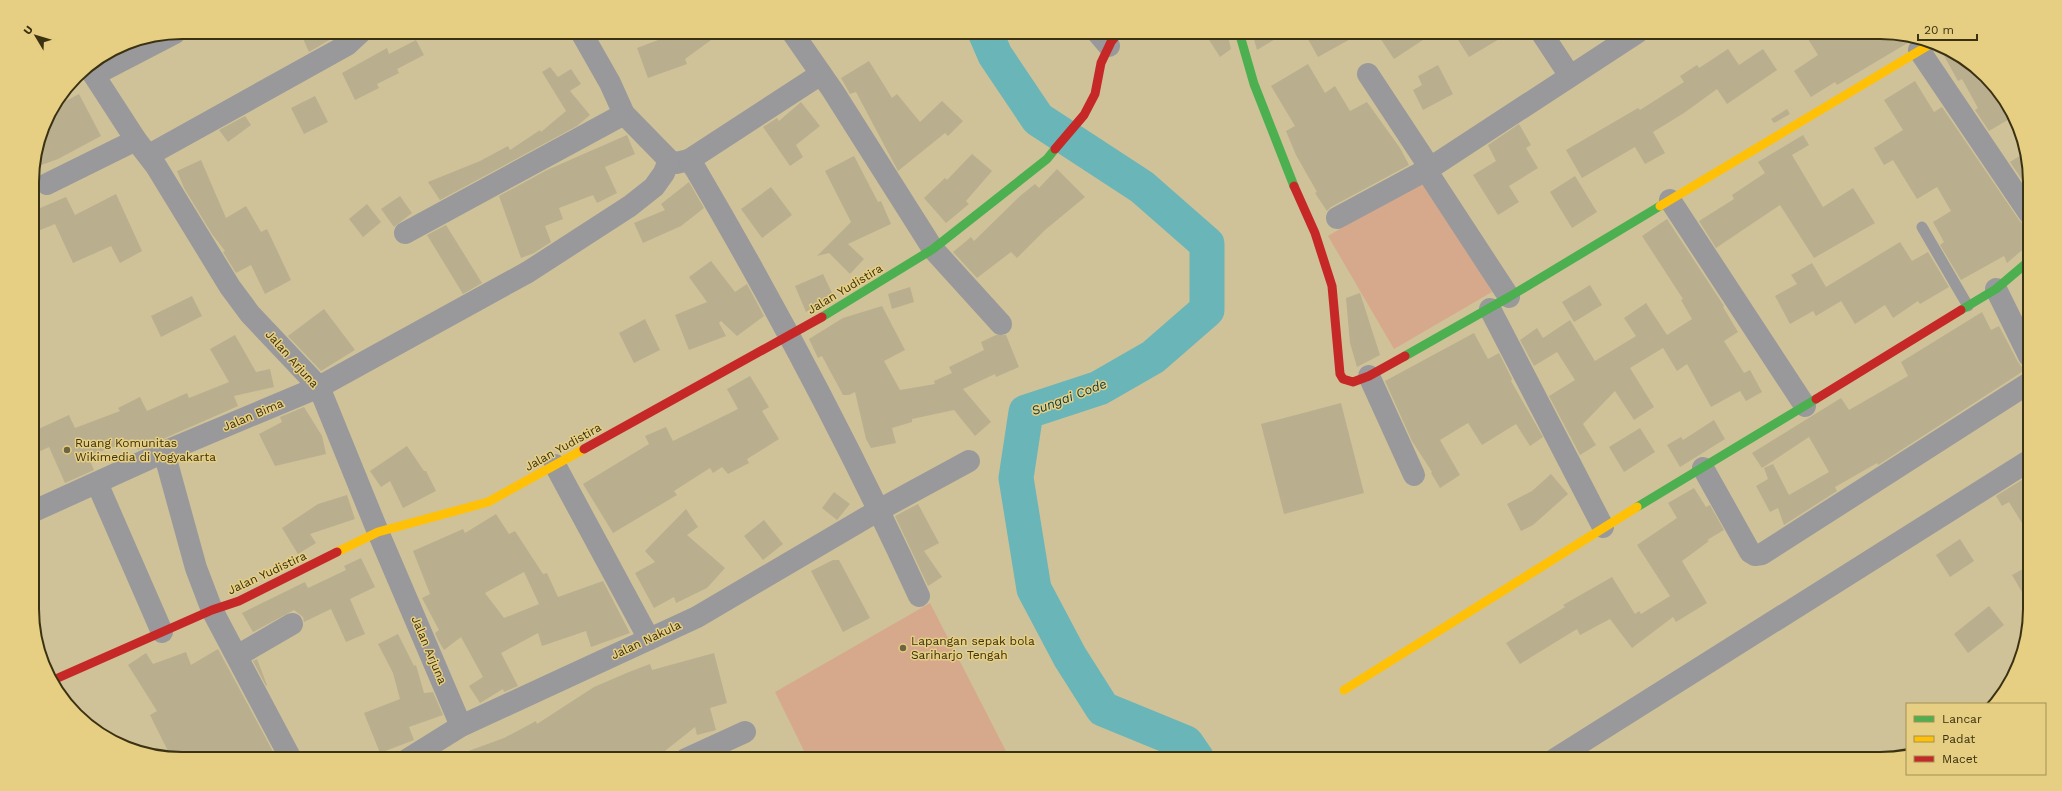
<svg xmlns="http://www.w3.org/2000/svg" width="2062" height="791" viewBox="0 0 2062 791" font-family="'Work Sans',sans-serif">
  <rect width="100%" height="100%" fill="#cfc298"/>
  <!-- green -->
  <g fill="#d7a98c">
    <polygon points="1426,178 1492,292 1394,349 1328,236"/>
    <polygon points="930,603 1010,759 808,759 775,692"/>
  </g>
  <g fill="none" stroke-linecap="round" stroke-linejoin="round">
    <!-- river -->
    <polyline stroke="#6ab5b8" stroke-width="35" points="985,32 995,55 1038,119 1142,187 1207,244 1207,310 1153,357 1099,388 1026,412 1016,478 1034,589 1070,657 1103,709 1186,743 1197,759"/>
  </g>
  <!-- building -->
  <g fill="#b9af8e" fill-rule="evenodd">
    <polygon points="300,32 343,32 309,52"/>
    <polygon points="679,32 722,32 685,59 687,64 648,78 637,48"/>
    <polygon points="1204,32 1227,32 1231,49 1220,57"/>
    <polygon points="1252,32 1287,32 1257,50"/>
    <polygon points="1304,32 1363,32 1318,57"/>
    <polygon points="1376,32 1435,32 1394,59"/>
    <polygon points="1453,32 1511,32 1469,57"/>
    <polygon points="1819,32 1880,32 1916,38 1837,85 1835,82 1811,97 1794,71 1818,55 1808,39"/>
    <polygon points="416,40 424,55 397,69 399,73 377,84 379,88 355,100 342,73 387,48 389,54"/>
    <polygon points="1945,48 1964,57 1992,84 2011,118 1989,131 1975,110 1978,108 1962,79 1958,81 1942,52"/>
    <polygon points="1728,49 1739,65 1763,49 1777,70 1727,104 1717,89 1684,113 1653,132 1665,153 1645,164 1635,147 1582,178 1566,150 1638,108 1640,110 1684,82 1680,76 1697,65 1699,68"/>
    <polygon points="869,61 892,98 897,94 920,122 942,101 963,121 948,136 945,133 898,171 856,92 850,94 841,78"/>
    <polygon points="1308,64 1325,93 1335,86 1350,111 1367,102 1400,148 1409,165 1331,207 1327,211 1315,193 1317,192 1296,155 1286,131 1295,126 1271,86"/>
    <polygon points="1438,65 1453,94 1423,110 1413,90 1422,85 1418,76"/>
    <polygon points="550,67 558,77 571,69 581,84 570,91 590,115 577,126 440,200 428,182 480,161 508,146 510,150 540,130 541,132 566,111 542,72"/>
    <polygon points="1915,81 1934,112 1942,107 2019,220 2023,224 2029,225 2029,249 2021,251 2007,263 2004,256 1961,280 1940,245 1944,242 1933,222 1951,211 1937,187 1917,199 1893,160 1884,165 1874,148 1903,130 1884,100"/>
    <polygon points="79,94 101,136 58,159 33,168 48,115 54,107"/>
    <polygon points="315,96 328,122 304,134 291,108"/>
    <polygon points="801,102 820,126 796,145 803,157 790,166 763,127 777,118 779,121"/>
    <polygon points="1787,109 1790,114 1774,123 1771,119"/>
    <polygon points="245,116 251,125 228,142 219,130"/>
    <polygon points="1519,124 1531,145 1526,148 1538,168 1509,186 1519,202 1498,215 1473,175 1496,161 1488,145"/>
    <polygon points="627,135 635,154 605,167 617,193 597,203 593,195 559,208 563,219 545,226 551,242 534,253 521,258 499,196 547,170"/>
    <polygon points="1803,135 1809,145 1792,155 1823,207 1853,188 1875,223 1814,258 1780,205 1716,248 1699,221 1734,199 1732,195 1765,173 1758,162"/>
    <polygon points="2026,152 2029,162 2029,190 2010,162"/>
    <polygon points="972,154 992,171 966,201 969,204 946,223 924,198 945,178 947,180"/>
    <polygon points="854,156 878,202 881,201 891,224 848,244 864,259 850,274 829,253 817,256 851,222 825,171"/>
    <polygon points="201,160 226,218 246,206 261,232 267,229 291,280 265,294 251,265 236,273 223,252 225,251 212,234 184,188 177,171"/>
    <polygon points="1057,169 1085,197 1045,230 1017,258 1011,252 977,278 953,252 971,237 974,241 1020,196 1035,184 1039,188"/>
    <polygon points="1575,176 1597,212 1572,228 1550,192"/>
    <polygon points="689,182 704,208 681,226 643,243 634,223 665,210 661,204"/>
    <polygon points="771,187 792,215 762,238 741,209"/>
    <polygon points="116,194 142,251 120,263 111,246 73,263 55,224 33,233 33,211 66,197 75,215"/>
    <polygon points="400,196 412,213 394,227 381,209"/>
    <polygon points="367,204 381,222 363,237 349,219"/>
    <polygon points="1667,219 1724,306 1723,307 1738,332 1724,341 1744,373 1750,370 1762,392 1746,401 1740,391 1711,407 1687,364 1677,371 1663,348 1630,368 1654,407 1634,420 1615,391 1583,424 1596,445 1580,455 1549,396 1575,380 1557,352 1534,366 1520,340 1537,328 1543,338 1570,320 1595,361 1636,336 1624,318 1646,303 1667,335 1692,319 1681,300 1683,299 1642,236"/>
    <polygon points="446,225 482,283 463,294 427,235"/>
    <polygon points="1900,242 1912,261 1928,252 1949,287 1920,304 1918,301 1893,318 1885,305 1855,324 1841,301 1816,316 1813,311 1790,324 1775,296 1797,284 1791,275 1812,263 1826,287"/>
    <polygon points="711,261 735,292 747,284 764,316 737,336 721,321 719,323 726,336 689,350 675,315 707,302 689,277"/>
    <polygon points="823,274 833,295 806,312 795,286"/>
    <polygon points="1590,285 1602,305 1574,322 1562,302"/>
    <polygon points="910,287 914,302 892,309 888,294"/>
    <polygon points="1360,293 1380,355 1357,367 1350,343 1346,298"/>
    <polygon points="192,296 202,316 161,337 151,316"/>
    <polygon points="882,306 905,350 884,361 900,390 935,384 934,381 952,373 949,367 984,350 981,342 996,335 1006,335 1019,367 996,377 995,374 963,389 991,422 975,436 954,410 912,419 912,422 892,428 896,443 871,448 866,439 855,392 849,395 843,395 822,356 818,358 809,339 843,318"/>
    <polygon points="324,309 355,350 321,371 288,336"/>
    <polygon points="1982,312 1991,330 1999,326 2018,362 2022,367 2029,368 2029,371 2022,372 1878,465 1877,463 1835,487 1837,491 1784,525 1778,508 1770,512 1756,486 1768,479 1764,468 1773,464 1789,495 1829,472 1809,437 1762,468 1752,453 1841,398 1849,410 1908,376 1901,362"/>
    <polygon points="645,319 660,350 634,363 619,333"/>
    <polygon points="1474,333 1488,359 1499,353 1512,379 1511,381 1543,437 1530,446 1516,424 1482,445 1468,423 1440,440 1460,475 1440,488 1431,473 1432,472 1412,441 1385,381"/>
    <polygon points="235,335 256,372 270,369 274,387 234,396 238,406 138,450 133,440 88,456 94,470 65,483 49,447 34,454 34,431 69,415 75,428 120,411 118,408 140,397 147,411 187,393 189,398 229,382 210,349"/>
    <polygon points="750,376 769,407 762,411 779,439 747,459 749,463 728,474 722,467 713,473 710,468 674,491 677,495 613,533 583,484 649,444 645,436 666,427 673,441 738,409 727,389"/>
    <polygon points="1341,403 1364,493 1284,514 1261,424"/>
    <polygon points="304,407 322,436 326,454 275,466 259,434 282,422 280,417"/>
    <polygon points="1714,420 1725,439 1680,467 1667,445 1681,437 1683,440"/>
    <polygon points="1640,428 1655,452 1624,472 1609,447"/>
    <polygon points="407,446 424,471 426,471 436,491 403,508 390,481 381,487 370,471"/>
    <polygon points="1551,474 1568,494 1533,525 1521,531 1507,504 1532,491"/>
    <polygon points="2030,475 2030,536 2009,502 2002,506 1996,496"/>
    <polygon points="1694,488 1706,507 1710,505 1724,530 1707,540 1709,541 1682,561 1707,603 1676,622 1673,617 1632,648 1610,619 1580,635 1577,629 1520,664 1506,643 1565,607 1563,605 1612,577 1635,614 1639,611 1641,614 1670,596 1637,545 1677,518 1668,503"/>
    <polygon points="834,492 850,504 837,520 822,508"/>
    <polygon points="347,495 355,519 310,534 316,543 298,554 282,528 318,504"/>
    <polygon points="918,504 939,543 924,551 942,577 928,586 895,516"/>
    <polygon points="686,509 698,527 687,535 725,568 707,588 676,603 674,597 654,608 635,573 655,562 645,551"/>
    <path d="M496 514 509 534 515 531 543 574 547 573 558 597 603 581 630 633 591 647 586 631 542 646 538 633 501 653 518 686 504 692 503 689 480 703 469 686 483 677 461 637 444 650 438 640 435 633 439 630 422 598 430 594 413 551 463 529 465 533ZM524 572 539 604 504 618 485 593Z"/>
    <polygon points="764,520 783,544 763,560 744,536"/>
    <polygon points="1960,539 1974,561 1950,577 1936,555"/>
    <polygon points="361,558 375,587 350,599 365,634 346,642 331,609 304,622 303,617 294,610 253,632 242,613 305,582 308,588 346,570 344,566"/>
    <polygon points="833,560 839,560 870,618 843,632 811,571"/>
    <polygon points="2030,565 2030,606 2012,575"/>
    <polygon points="1989,606 2004,625 1968,653 1954,634"/>
    <polygon points="398,634 414,666 416,665 424,693 433,692 443,715 409,727 414,740 380,753 364,713 400,699 393,673 378,644"/>
    <polygon points="218,649 277,759 182,759 171,757 150,715 157,711 128,665 146,653 153,664 186,652 191,665"/>
    <polygon points="714,653 727,703 710,708 716,730 697,735 695,727 655,759 453,759 452,757 504,738 536,721 537,724 594,687 629,672 650,664 652,670"/>
    <polygon points="257,659 267,685 266,686 253,661"/>
  </g>
  <g fill="none" stroke-linecap="round" stroke-linejoin="round">
    <!-- lane -->
    <polyline stroke="#99999b" stroke-width="11" points="1922,227 1968,306"/>
    <!-- street -->
    <g stroke="#99999b" stroke-width="22">
      <path d="M581 32 610 83 624 114 669 160 676 163 689 160 696 170C777 308 852 450 919 596"/>
      <polyline points="792,32 833,91 933,249 1001,324"/>
      <polyline points="1097,32 1109,46"/>
      <polyline points="1541,32 1570,76"/>
      <polyline points="1919,50 2029,213"/>
      <polyline points="88,66 136,140 156,166 230,287 250,314 319,387 378,532 461,726"/>
      <polyline points="1368,74 1430,168"/>
      <polyline points="94,75 175,33"/>
      <polyline points="149,155 347,45 361,32"/>
      <polyline points="689,160 821,74"/>
      <polyline points="1426,170 1509,297"/>
      <polyline points="47,184 136,140"/>
      <polyline points="1670,200 1805,406"/>
      <polyline points="1337,218 1430,168 1638,32"/>
      <polyline points="405,233 624,114"/>
      <polyline points="1996,289 2029,356"/>
      <polyline points="1490,309 1603,527"/>
      <polyline points="1369,376 1414,475"/>
      <polyline points="164,452 196,568 212,610 291,759"/>
      <polyline points="555,465 649,639"/>
      <polyline points="1703,468 1750,552 1755,555 1762,554 2029,383"/>
      <polyline points="97,483 162,632"/>
      <polyline points="34,511 164,452 319,387 528,272 630,206 654,187 664,173 669,160"/>
      <polyline points="237,656 292,624"/>
      <polyline points="408,759 461,726 697,617 879,510 969,461"/>
      <polyline points="686,759 745,732"/>
      <polyline points="1555,759 2030,460"/>
    </g>
    <!-- fast -->
    <g stroke="#4caf50" stroke-width="9">
      <polyline points="1239,32 1254,84 1294,186"/>
      <polyline points="1961,310 1996,289 2029,261"/>
      <polyline points="822,317 933,249 1047,159 1055,149"/>
      <polyline points="1405,356 1509,297 1660,206"/>
      <polyline points="1637,507 1816,399"/>
    </g>
    <!-- slow -->
    <g stroke="#ffc107" stroke-width="9">
      <polyline points="1660,206 1934,42"/>
      <polyline points="337,552 378,532 488,502 584,449"/>
      <polyline points="1344,690 1637,507"/>
    </g>
    <!-- jam -->
    <g stroke="#c62828" stroke-width="9">
      <polyline points="1055,149 1084,115 1095,94 1101,63 1111,42 1119,32"/>
      <polyline points="1294,186 1315,233 1332,286 1340,374 1343,379 1353,382 1369,376 1405,356"/>
      <polyline points="1816,399 1961,310"/>
      <polyline points="584,449 822,317"/>
      <polyline points="51,681 212,610 239,601 337,552"/>
    </g>
  </g>
  <!-- markers -->
  <g fill="#6f6441" stroke="#e6ce82" stroke-width="1.5">
    <circle cx="67" cy="450" r="4"/>
    <circle cx="903" cy="648" r="4"/>
  </g>
  <g text-anchor="middle" dominant-baseline="central" stroke-width="3" stroke-linejoin="round" paint-order="stroke">
    <!-- street labels -->
    <g font-size="12" fill="#3b3212" stroke="#e6ce82">
      <text transform="translate(845 289) rotate(-31)">Jalan Yudistira</text>
      <text transform="translate(292 359) rotate(48)">Jalan Arjuna</text>
      <text transform="translate(253 415) rotate(-23)">Jalan Bima</text>
      <text transform="translate(563 447) rotate(-29)">Jalan Yudistira</text>
      <text transform="translate(267 573) rotate(-25)">Jalan Yudistira</text>
      <text transform="translate(646 640) rotate(-25)">Jalan Nakula</text>
      <text transform="translate(429 650) rotate(67)">Jalan Arjuna</text>
    </g>
    <!-- poi labels -->
    <g font-size="12" fill="#3b3212" stroke="#e6ce82" text-anchor="start">
      <text x="75" y="443">Ruang Komunitas<tspan x="75" dy="14">Wikimedia di Yogyakarta</tspan></text>
      <text x="911" y="641">Lapangan sepak bola<tspan x="911" dy="14">Sariharjo Tengah</tspan></text>
    </g>
    <!-- water labels -->
    <g font-size="13" font-style="italic" fill="#063b44" stroke="#e6ce82">
      <text transform="translate(1069 397) rotate(-21)">Sungai Code</text>
    </g>
  </g>
  <!-- crop -->
  <path d="M0 0H2062V791H0ZM182 39H1880A143 143 0 0 1 2023 182V609A143 143 0 0 1 1880 752H182A143 143 0 0 1 39 609V182A143 143 0 0 1 182 39Z" fill="#e6ce82" fill-rule="evenodd"/>
  <path fill="none" stroke="#3b3212" stroke-width="2" d="M182 39H1880A143 143 0 0 1 2023 182V609A143 143 0 0 1 1880 752H182A143 143 0 0 1 39 609V182A143 143 0 0 1 182 39Z"/>
  <!-- legend -->
  <rect x="1906" y="703" width="140" height="72" fill="#e6ce82" stroke="#a29055"/>
  <rect x="1914" y="716" width="20" height="6" fill="#4caf50" stroke="#a29055"/>
  <text x="1942" y="723" font-size="12" fill="#3b3212">Lancar</text>
  <rect x="1914" y="736" width="20" height="6" fill="#ffc107" stroke="#a29055"/>
  <text x="1942" y="743" font-size="12" fill="#3b3212">Padat</text>
  <rect x="1914" y="756" width="20" height="6" fill="#c62828" stroke="#a29055"/>
  <text x="1942" y="763" font-size="12" fill="#3b3212">Macet</text>
  <!-- north arrow -->
  <g transform="translate(36 36) rotate(308)" stroke="#e6ce82" stroke-width="3" paint-order="stroke">
  <path d="M0-3L7 15L0 10L-7 15Z" fill="#3b3212"/>
  <text y="-6" font-size="11" font-weight="bold" text-anchor="middle" fill="#3b3212">U</text>
  </g>
  <!-- scale -->
  <path d="M1918 34v6h59v-6" fill="none" stroke="#3b3212" stroke-width="2"/>
  <text x="1924" y="34" font-size="12" fill="#3b3212" stroke="#e6ce82" stroke-width="3" paint-order="stroke">20 m</text>
</svg>
